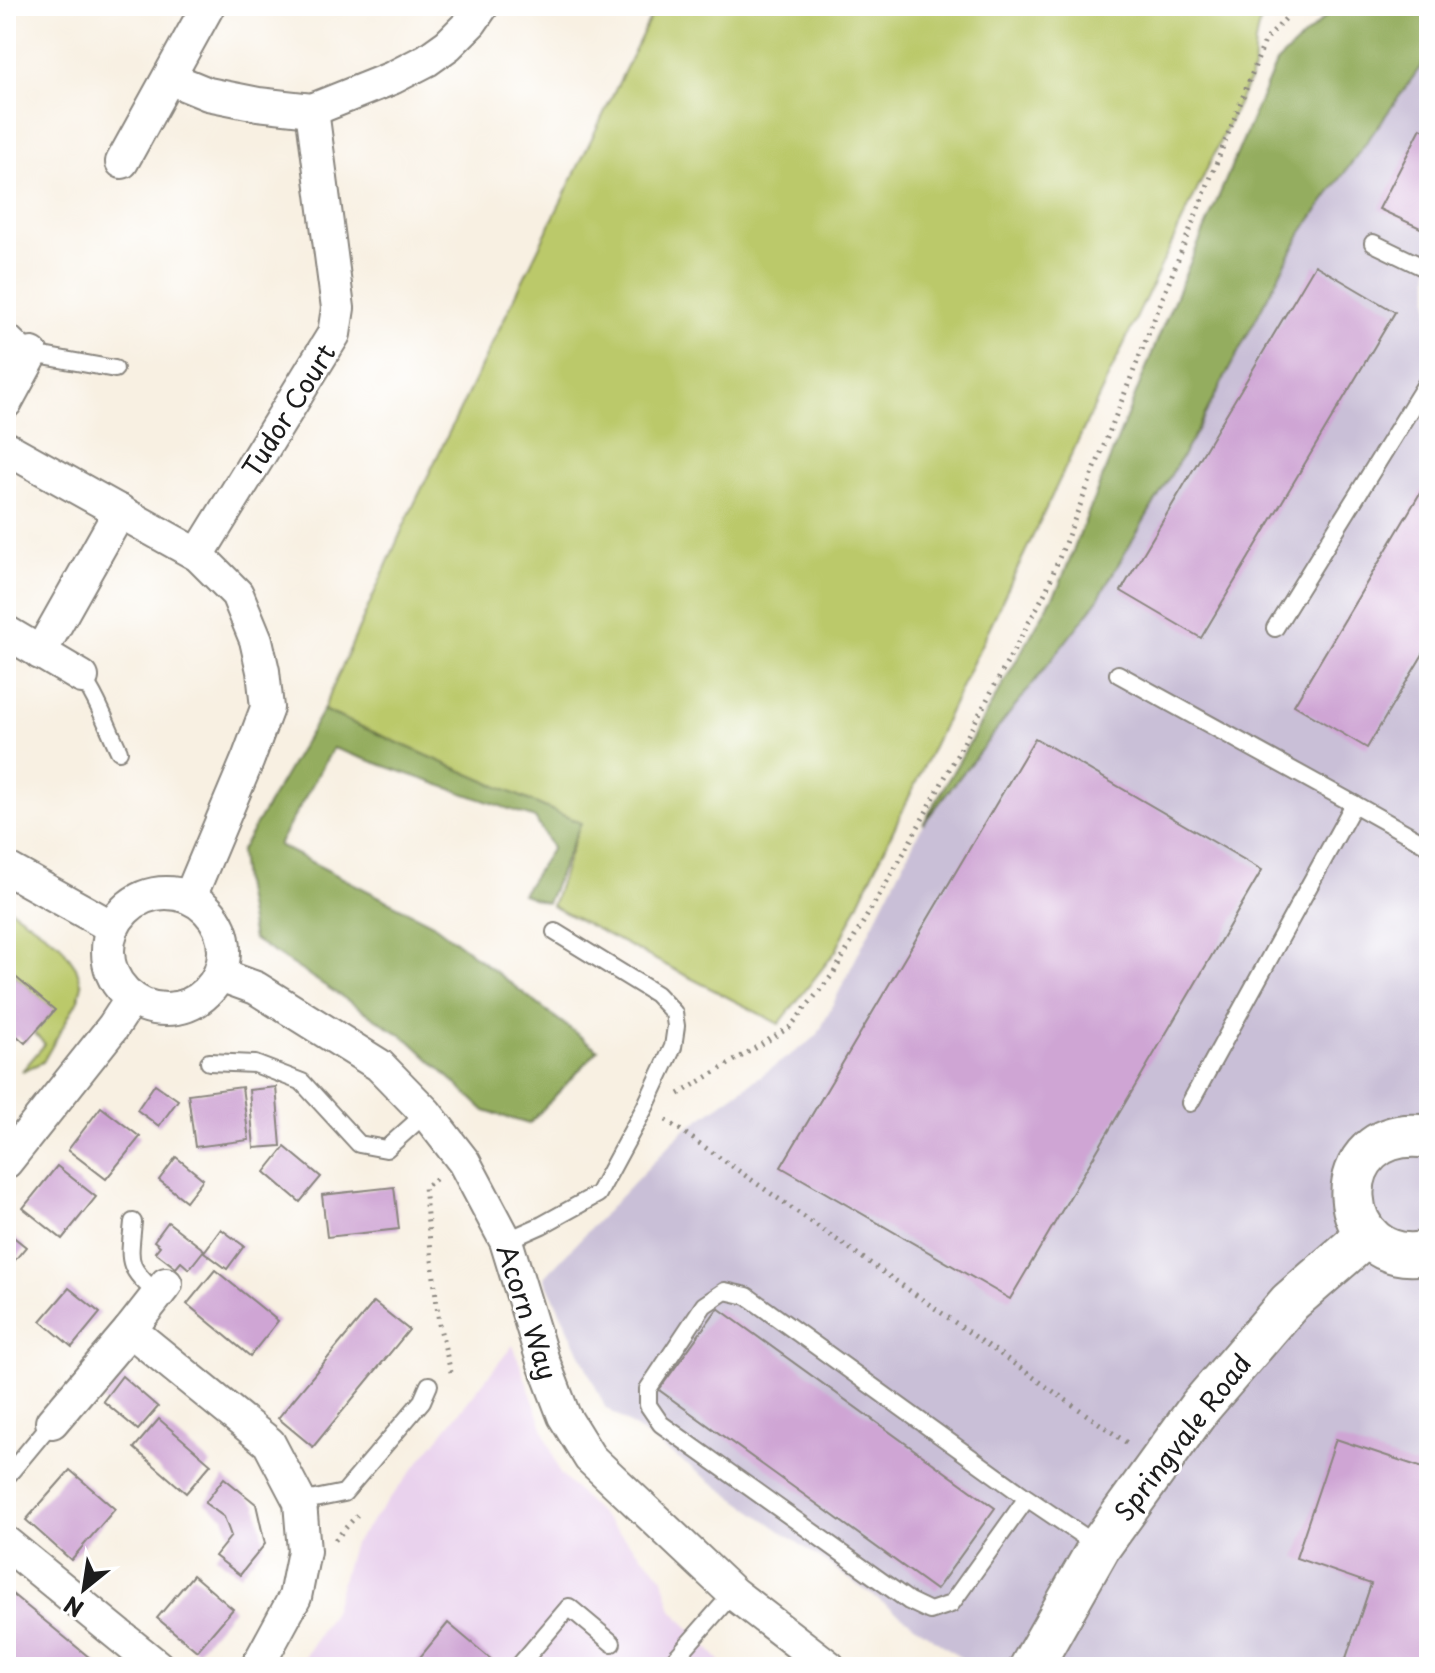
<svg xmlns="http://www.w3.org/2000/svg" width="1435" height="1673" viewBox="0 0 1435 1673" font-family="'Playpen Sans',sans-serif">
  <rect width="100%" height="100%" fill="#fff"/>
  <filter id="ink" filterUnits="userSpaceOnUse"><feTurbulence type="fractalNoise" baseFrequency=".0125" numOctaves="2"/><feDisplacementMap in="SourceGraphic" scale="16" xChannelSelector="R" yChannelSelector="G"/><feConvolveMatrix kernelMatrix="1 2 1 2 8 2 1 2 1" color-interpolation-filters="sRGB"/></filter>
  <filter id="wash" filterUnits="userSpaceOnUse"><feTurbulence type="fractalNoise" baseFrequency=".006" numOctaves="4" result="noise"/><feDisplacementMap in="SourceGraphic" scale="32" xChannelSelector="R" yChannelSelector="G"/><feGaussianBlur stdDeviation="1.8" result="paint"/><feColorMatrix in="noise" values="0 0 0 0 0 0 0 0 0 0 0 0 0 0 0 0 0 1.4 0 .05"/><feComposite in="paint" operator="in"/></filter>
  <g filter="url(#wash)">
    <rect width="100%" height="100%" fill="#f8f0e2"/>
    <!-- built -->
    <polygon fill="#e9d2ed" points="513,1345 560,1474 662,1575 672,1610 726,1667 298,1667 333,1611 352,1546"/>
    <!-- industrial -->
    <polygon fill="#c9bfd7" points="1429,55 1429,1667 974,1667 605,1407 544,1277 683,1131 817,1036 923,824 1095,604 1192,439 1302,232"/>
    <!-- green -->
    <g fill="#bbc96b" stroke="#6c7244" stroke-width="2">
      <path d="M656 6H1270C1255 23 1253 48 1254 70L836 951 779 1024 552 906 580 823 323 710 405 523Z"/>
      <polygon points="6,906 60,944 76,967 82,985 78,1000 43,1062 22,1071 45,1044 34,1033 54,1010 6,969"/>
    </g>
    <!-- forest -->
    <g fill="#94ad5f" stroke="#58643e" stroke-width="2">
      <polygon points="1337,6 1429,6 1429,55 1302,232 1192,439 1095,604 923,824 1059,586 1163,326 1276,63"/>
      <polygon points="323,710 581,823 547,903 522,894 552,848 535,818 333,748 278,845 433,924 598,1050 529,1124 485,1111 410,1041 253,939 243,883 240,852"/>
    </g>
    <g id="blocks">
      <!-- building -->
      <g fill="#cfa5d4">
        <polygon points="1421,128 1429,133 1429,232 1379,209"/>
        <polygon points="1315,265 1395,312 1201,638 1121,591"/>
        <polygon points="1429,478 1429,644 1367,748 1294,705"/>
        <polygon points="1035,738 1262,870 1010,1299 781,1167"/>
        <polygon points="6,969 55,1010 25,1043 17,1036 6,1050"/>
        <polygon points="155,1084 178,1100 159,1126 137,1110"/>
        <polygon points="242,1087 249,1140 195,1147 188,1094"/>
        <polygon points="276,1087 281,1146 254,1148 249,1090"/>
        <polygon points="101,1107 140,1137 106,1179 68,1150"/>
        <polygon points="285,1147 321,1177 300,1202 265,1172"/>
        <polygon points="176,1157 203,1179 186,1201 159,1180"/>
        <polygon points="57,1166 96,1197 62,1239 23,1208"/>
        <polygon points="394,1187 399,1229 327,1237 322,1195"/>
        <polygon points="168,1222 204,1250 189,1269 181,1262 176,1268 155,1252 160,1246 154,1241"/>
        <polygon points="221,1229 244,1246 227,1269 204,1252"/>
        <polygon points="6,1231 26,1247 6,1271"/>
        <polygon points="215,1270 278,1321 250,1356 187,1304"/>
        <polygon points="69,1288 100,1313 72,1347 41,1321"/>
        <polygon points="374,1302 409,1330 313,1447 278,1418"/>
        <polygon points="718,1308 995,1508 936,1590 659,1390"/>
        <polygon points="122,1376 158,1407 138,1430 103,1401"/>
        <polygon points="159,1419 211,1464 186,1493 134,1448"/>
        <polygon points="1336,1439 1429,1470 1429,1667 1343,1667 1371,1584 1296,1558"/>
        <polygon points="70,1470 115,1509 71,1560 26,1520"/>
        <polygon points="224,1478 256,1504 265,1544 240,1575 215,1556 231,1536 224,1517 205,1503"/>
        <polygon points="193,1575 233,1609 197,1651 157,1618"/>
        <polygon points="6,1589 101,1667 18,1667 6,1657"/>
        <polygon points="448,1623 492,1660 486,1667 412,1667"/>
      </g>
    </g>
  </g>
  <g filter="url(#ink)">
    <use href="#blocks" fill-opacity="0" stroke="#8a867f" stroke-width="2"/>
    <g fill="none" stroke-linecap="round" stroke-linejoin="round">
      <defs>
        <g id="service">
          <polyline points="1373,243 1429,270"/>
          <polyline points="6,329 32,354 115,369"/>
          <polyline points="1275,628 1429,379"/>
          <polyline points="1118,674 1354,804"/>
          <path d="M82 677C98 699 107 726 119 751"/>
          <polyline points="209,1062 255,1064 302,1082 359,1144 386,1149 426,1113"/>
          <polyline points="1190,1103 1354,804 1429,846"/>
          <path d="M133 1222C129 1264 126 1265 158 1295"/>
          <polyline points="506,1241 542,1225 598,1194 645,1107 673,1047 676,1026 674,1013 656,994 555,932"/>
          <polyline points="9,1474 52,1422"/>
          <polyline points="1027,1498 951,1604 930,1611 909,1601 661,1424 648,1405 648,1389 704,1305 725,1291 747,1296 1027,1498 1098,1546"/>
          <polyline points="300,1502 344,1493 422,1401 429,1385"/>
          <polyline points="518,1667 569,1607 612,1643"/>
          <polyline points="668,1667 733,1593"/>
        </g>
        <g id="minor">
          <polyline points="169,78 208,94 258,104 312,110 392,78 427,60 448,45 471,22 482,6"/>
          <polyline points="122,162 208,6"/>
          <polyline points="6,402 32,354"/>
          <polyline points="6,448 198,555 237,594 256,640 263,671 267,708 248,759 190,897"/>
          <polyline points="198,555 334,334 338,308 312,110"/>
          <polyline points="6,632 82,677"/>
          <polyline points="40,653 120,511"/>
          <polyline points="6,868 112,927"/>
          <circle cx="166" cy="951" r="58"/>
          <polyline points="220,975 256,988 379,1065 426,1113 464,1162 506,1241 543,1361 564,1416 590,1458 733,1593 829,1667"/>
          <polyline points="6,1162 113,1027 132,998"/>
          <polyline points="130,1330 269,1443 300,1502 304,1551 295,1597 257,1667"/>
          <polyline points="52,1422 130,1330 166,1284"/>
          <polyline points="6,1543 158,1667"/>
        </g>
        <g id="tertiary">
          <path d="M1429 1137C1320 1121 1334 1274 1429 1252"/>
          <polyline points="1031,1667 1099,1547 1200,1407 1290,1302 1367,1235"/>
        </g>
      </defs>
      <!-- service casing -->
      <use href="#service" stroke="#8a867f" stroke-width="20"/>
      <!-- minor casing -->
      <use href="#minor" stroke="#8a867f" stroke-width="36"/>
      <!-- tertiary casing -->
      <use href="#tertiary" stroke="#8a867f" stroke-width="46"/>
      <!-- path -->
      <g stroke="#8a867f" stroke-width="5" stroke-dasharray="2 6" stroke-linecap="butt">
        <polyline points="679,1094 790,1027 833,974 905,851 1046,591 1265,41 1297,6"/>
        <polyline points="666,1120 1130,1445"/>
        <polyline points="436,1179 424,1187 439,1324 451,1372"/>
        <polyline points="335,1540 357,1515"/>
      </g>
      <!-- service -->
      <use href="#service" stroke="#fff" stroke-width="16"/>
      <!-- minor -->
      <use href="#minor" stroke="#fff" stroke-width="32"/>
      <!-- tertiary -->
      <use href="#tertiary" stroke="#fff" stroke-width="42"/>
    </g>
  </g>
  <g text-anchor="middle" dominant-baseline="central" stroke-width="6" stroke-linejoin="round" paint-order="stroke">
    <!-- street labels -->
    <g font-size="26" fill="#1c1c1c" stroke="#fff">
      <text transform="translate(288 410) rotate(-58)">Tudor Court</text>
      <text transform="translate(528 1312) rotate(72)">Acorn Way</text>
      <text transform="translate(1182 1437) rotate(-52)">Springvale Road</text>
    </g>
  </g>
  <!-- margin -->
  <rect width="1435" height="1673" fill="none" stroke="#fff" stroke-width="32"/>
  <!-- north arrow -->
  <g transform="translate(84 1589) rotate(210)" stroke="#ffffff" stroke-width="6" paint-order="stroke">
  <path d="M0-6L14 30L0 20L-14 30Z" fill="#1c1c1c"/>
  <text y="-12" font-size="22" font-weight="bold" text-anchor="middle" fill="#1c1c1c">N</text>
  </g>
</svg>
